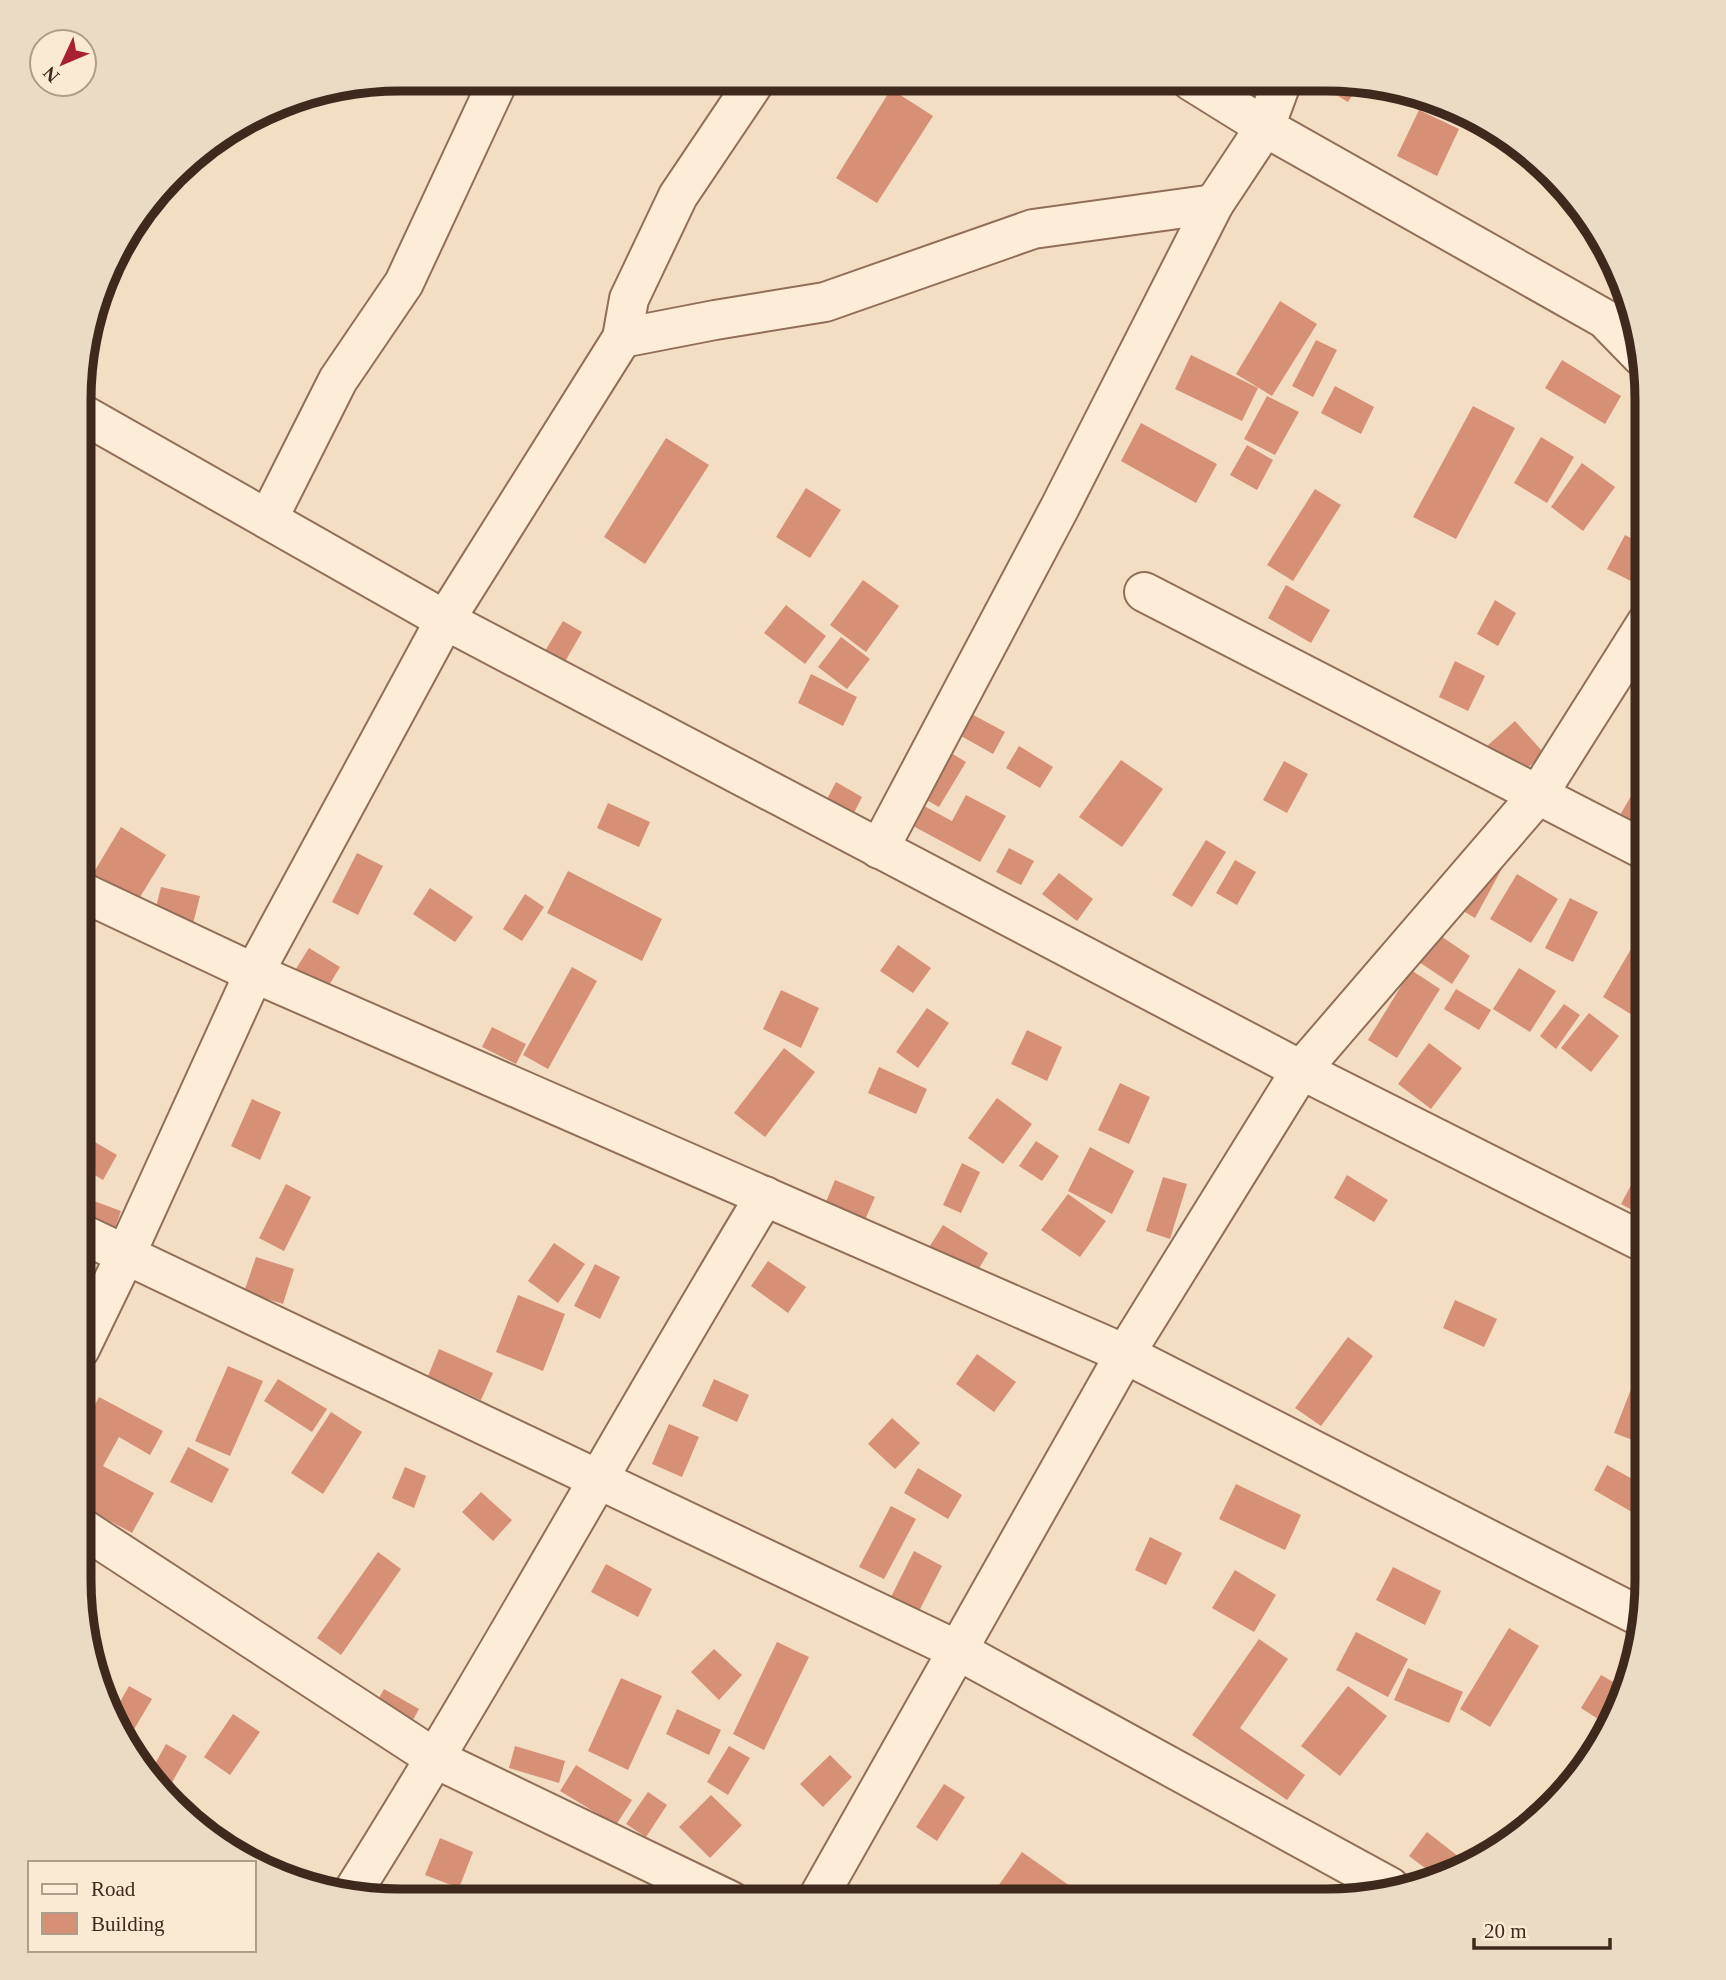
<svg xmlns="http://www.w3.org/2000/svg" width="1726" height="1980" viewBox="0 0 1726 1980" font-family="'Times New Roman',serif">
  <rect width="100%" height="100%" fill="#f3dec4"/>
  <!-- building -->
  <g fill="#d69075">
    <polygon points="1320,81 1335,81 1361,82 1348,102 1318,84"/>
    <polygon points="891,89 933,116 877,203 836,178"/>
    <polygon points="1419,110 1459,129 1437,176 1397,156"/>
    <polygon points="1486,126 1505,133 1509,138 1502,149 1481,135"/>
    <polygon points="1617,271 1625,290 1611,277"/>
    <polygon points="1280,301 1317,324 1272,396 1236,374"/>
    <polygon points="1316,340 1337,350 1313,397 1292,386"/>
    <polygon points="1191,355 1258,388 1242,421 1175,389"/>
    <polygon points="1562,360 1621,396 1605,424 1545,388"/>
    <polygon points="1335,386 1374,407 1361,434 1321,413"/>
    <polygon points="1267,396 1299,412 1275,455 1244,439"/>
    <polygon points="1473,406 1515,428 1456,539 1413,517"/>
    <polygon points="1141,423 1217,464 1196,503 1121,461"/>
    <polygon points="1541,437 1574,457 1547,503 1514,483"/>
    <polygon points="666,438 709,465 645,564 604,537"/>
    <polygon points="1247,445 1273,460 1257,490 1230,475"/>
    <polygon points="1582,463 1615,487 1583,531 1551,507"/>
    <polygon points="806,488 841,510 810,558 776,537"/>
    <polygon points="1315,489 1341,505 1293,581 1267,565"/>
    <polygon points="1625,535 1647,546 1647,589 1607,569"/>
    <polygon points="863,580 899,606 866,652 830,625"/>
    <polygon points="1286,585 1330,610 1311,643 1268,618"/>
    <polygon points="1495,600 1516,613 1498,646 1477,634"/>
    <polygon points="786,605 826,636 805,664 764,633"/>
    <polygon points="563,621 582,632 559,672 539,661"/>
    <polygon points="841,637 870,659 847,689 818,667"/>
    <polygon points="1455,661 1485,676 1468,711 1439,697"/>
    <polygon points="811,674 857,697 843,726 798,703"/>
    <polygon points="966,711 1005,732 993,754 954,732"/>
    <polygon points="1515,721 1544,753 1516,779 1487,746"/>
    <polygon points="1019,746 1053,767 1040,788 1006,768"/>
    <polygon points="941,747 966,762 939,807 914,793"/>
    <polygon points="1121,760 1163,789 1122,847 1079,817"/>
    <polygon points="1284,761 1308,774 1287,813 1263,800"/>
    <polygon points="836,782 862,797 852,817 825,803"/>
    <polygon points="1634,791 1647,799 1647,831 1620,815"/>
    <polygon points="966,795 1006,816 980,862 900,819 911,799 952,821"/>
    <polygon points="608,803 650,822 639,847 597,828"/>
    <polygon points="121,827 166,855 135,905 91,877"/>
    <polygon points="1206,840 1226,852 1192,907 1172,895"/>
    <polygon points="1009,848 1034,861 1021,885 996,872"/>
    <polygon points="1478,849 1505,863 1475,918 1448,902"/>
    <polygon points="357,853 383,866 358,915 332,902"/>
    <polygon points="1235,860 1256,872 1237,905 1216,893"/>
    <polygon points="568,871 662,919 642,961 547,913"/>
    <polygon points="1059,873 1093,899 1077,921 1042,894"/>
    <polygon points="1517,874 1558,899 1531,943 1490,919"/>
    <polygon points="161,887 200,896 193,924 154,915"/>
    <polygon points="430,888 473,917 455,942 413,914"/>
    <polygon points="525,894 544,907 522,941 503,929"/>
    <polygon points="1570,898 1598,912 1573,962 1545,948"/>
    <polygon points="1645,925 1647,926 1647,1012 1642,1021 1603,997"/>
    <polygon points="1435,932 1470,956 1452,984 1416,960"/>
    <polygon points="898,945 931,968 913,993 880,971"/>
    <polygon points="309,948 340,967 325,992 294,972"/>
    <polygon points="572,967 597,981 548,1069 523,1055"/>
    <polygon points="82,968 93,974 82,995"/>
    <polygon points="1519,968 1556,991 1530,1032 1493,1009"/>
    <polygon points="1411,970 1440,989 1397,1058 1368,1040"/>
    <polygon points="1456,989 1491,1010 1479,1030 1444,1009"/>
    <polygon points="781,990 819,1008 801,1048 763,1029"/>
    <polygon points="1564,1004 1580,1015 1556,1049 1540,1036"/>
    <polygon points="927,1008 949,1023 918,1068 896,1052"/>
    <polygon points="1589,1013 1619,1036 1591,1072 1561,1048"/>
    <polygon points="492,1027 526,1044 516,1064 482,1047"/>
    <polygon points="1027,1030 1062,1047 1047,1081 1011,1064"/>
    <polygon points="1429,1043 1462,1068 1431,1109 1398,1084"/>
    <polygon points="784,1048 815,1072 765,1137 734,1113"/>
    <polygon points="879,1067 927,1089 916,1114 868,1093"/>
    <polygon points="1120,1083 1150,1097 1129,1144 1098,1130"/>
    <polygon points="997,1098 1032,1124 1003,1164 968,1138"/>
    <polygon points="252,1099 281,1112 260,1160 231,1146"/>
    <polygon points="81,1134 117,1155 103,1180 81,1167"/>
    <polygon points="1036,1141 1059,1156 1042,1181 1019,1166"/>
    <polygon points="1090,1147 1134,1171 1112,1214 1068,1191"/>
    <polygon points="1647,1155 1647,1218 1621,1204"/>
    <polygon points="962,1163 980,1172 961,1213 943,1205"/>
    <polygon points="1347,1175 1388,1200 1374,1222 1334,1198"/>
    <polygon points="1163,1177 1187,1184 1170,1239 1146,1231"/>
    <polygon points="835,1180 875,1197 864,1222 825,1204"/>
    <polygon points="286,1184 311,1197 284,1251 259,1238"/>
    <polygon points="1068,1194 1106,1221 1080,1257 1041,1230"/>
    <polygon points="83,1197 121,1211 111,1240 80,1228 81,1204"/>
    <polygon points="943,1225 988,1253 974,1277 928,1249"/>
    <polygon points="554,1243 585,1264 558,1303 528,1281"/>
    <polygon points="256,1257 294,1269 283,1304 244,1292"/>
    <polygon points="768,1261 806,1287 788,1313 751,1286"/>
    <polygon points="595,1264 620,1277 600,1319 574,1306"/>
    <polygon points="518,1295 565,1314 543,1371 496,1352"/>
    <polygon points="1455,1300 1497,1319 1484,1347 1443,1328"/>
    <polygon points="1348,1337 1373,1356 1321,1426 1295,1408"/>
    <polygon points="439,1349 493,1373 481,1400 428,1376"/>
    <polygon points="977,1354 1016,1382 994,1412 956,1384"/>
    <polygon points="228,1366 263,1381 230,1456 195,1441"/>
    <polygon points="278,1379 327,1409 312,1432 264,1401"/>
    <polygon points="714,1379 749,1395 737,1422 702,1406"/>
    <polygon points="1631,1389 1647,1395 1646,1445 1614,1433"/>
    <polygon points="99,1397 163,1431 150,1455 119,1437 103,1466 154,1493 132,1533 79,1504 79,1434"/>
    <polygon points="331,1412 362,1432 323,1494 291,1473"/>
    <polygon points="892,1418 920,1443 895,1469 868,1444"/>
    <polygon points="669,1424 699,1437 682,1477 652,1464"/>
    <polygon points="188,1447 229,1469 212,1503 170,1482"/>
    <polygon points="1607,1465 1647,1487 1647,1497 1637,1515 1594,1490"/>
    <polygon points="405,1467 426,1476 414,1508 392,1498"/>
    <polygon points="918,1468 962,1495 948,1519 904,1493"/>
    <polygon points="1236,1484 1301,1515 1285,1550 1219,1519"/>
    <polygon points="481,1492 512,1520 493,1541 462,1512"/>
    <polygon points="891,1506 916,1519 884,1579 859,1567"/>
    <polygon points="1150,1537 1182,1553 1166,1585 1135,1570"/>
    <polygon points="914,1551 942,1566 916,1617 888,1603"/>
    <polygon points="378,1552 401,1569 341,1655 317,1638"/>
    <polygon points="606,1564 652,1589 638,1617 591,1592"/>
    <polygon points="1393,1567 1441,1591 1425,1625 1376,1600"/>
    <polygon points="1235,1570 1276,1595 1254,1632 1212,1608"/>
    <polygon points="1509,1628 1539,1646 1490,1727 1460,1709"/>
    <polygon points="1356,1632 1408,1659 1388,1697 1336,1670"/>
    <polygon points="1259,1639 1288,1659 1240,1728 1305,1775 1287,1800 1192,1735"/>
    <polygon points="777,1642 809,1657 764,1750 733,1734"/>
    <polygon points="714,1649 742,1675 719,1700 691,1672"/>
    <polygon points="1408,1668 1463,1692 1449,1723 1394,1700"/>
    <polygon points="1601,1675 1627,1690 1609,1726 1581,1708"/>
    <polygon points="621,1678 662,1696 628,1770 588,1751"/>
    <polygon points="129,1686 152,1699 130,1736 116,1727 112,1716"/>
    <polygon points="1348,1686 1387,1716 1340,1776 1301,1746"/>
    <polygon points="384,1689 419,1709 404,1736 369,1716"/>
    <polygon points="677,1709 721,1730 709,1755 666,1734"/>
    <polygon points="233,1714 260,1732 230,1775 204,1757"/>
    <polygon points="124,1743 150,1762 144,1770"/>
    <polygon points="166,1744 187,1756 170,1786 149,1775"/>
    <polygon points="515,1746 565,1761 559,1783 509,1768"/>
    <polygon points="729,1746 750,1758 728,1795 707,1782"/>
    <polygon points="830,1755 852,1777 823,1807 800,1784"/>
    <polygon points="576,1765 632,1800 616,1825 560,1791"/>
    <polygon points="944,1784 965,1797 937,1841 916,1827"/>
    <polygon points="648,1792 667,1805 646,1837 626,1824"/>
    <polygon points="711,1795 742,1825 710,1858 679,1827"/>
    <polygon points="1427,1832 1463,1860 1457,1867 1433,1874 1409,1856"/>
    <polygon points="440,1838 473,1852 459,1888 425,1875"/>
    <polygon points="1022,1852 1070,1886 1060,1901 1006,1901 994,1892"/>
  </g>
  <g fill="none" stroke-linecap="round" stroke-linejoin="round">
    <defs>
      <g id="street">
        <polyline points="1191,81 1265,127 1605,319 1641,356"/>
        <polyline points="622,338 715,320 825,302 1033,229 1214,204"/>
        <polyline points="84,415 445,620 1301,1070 1647,1244"/>
        <polyline points="268,519 338,380 404,283 499,79"/>
        <polyline points="1144,592 1647,851"/>
        <polyline points="879,849 1060,507 1214,204 1265,127 1282,81"/>
        <polyline points="82,892 254,973 1125,1354 1643,1618"/>
        <polyline points="80,1233 957,1650 1390,1887"/>
        <polyline points="80,1349 126,1254 254,973 445,620 622,338 629,299 678,196 756,80"/>
        <polyline points="79,1526 436,1759 731,1901"/>
        <path d="M352 1893C496 1664 625 1427 765 1196"/>
        <polyline points="816,1901 1125,1354 1301,1070 1537,796 1647,622"/>
      </g>
    </defs>
    <!-- street casing -->
    <use href="#street" stroke="#916e57" stroke-width="42"/>
    <!-- street -->
    <use href="#street" stroke="#fdedd8" stroke-width="38"/>
  </g>
  <!-- crop -->
  <path d="M0 0H1726V1980H0ZM400 91H1326A309 309 0 0 1 1635 400V1580A309 309 0 0 1 1326 1889H400A309 309 0 0 1 91 1580V400A309 309 0 0 1 400 91Z" fill="#ebdbc5" fill-rule="evenodd"/>
  <path fill="none" stroke="#3f291d" stroke-width="9" d="M400 91H1326A309 309 0 0 1 1635 400V1580A309 309 0 0 1 1326 1889H400A309 309 0 0 1 91 1580V400A309 309 0 0 1 400 91Z"/>
  <!-- legend -->
  <rect x="28" y="1861" width="228" height="91" fill="#faead4" stroke="#af9d8b" stroke-width="2"/>
  <rect x="42" y="1884" width="35" height="10" fill="#fdedd8" stroke="#af9d8b" stroke-width="2"/>
  <text x="91" y="1896" font-size="21" fill="#3f291d">Road</text>
  <rect x="42" y="1913" width="35" height="21" fill="#d69075" stroke="#af9d8b" stroke-width="2"/>
  <text x="91" y="1931" font-size="21" fill="#3f291d">Building</text>
  <!-- north arrow -->
  <g transform="translate(63 63) rotate(226)"><circle r="33" fill="#faead4" stroke="#af9d8b" stroke-width="2"/>
  <path d="M0-5L12 26L0 18L-12 26Z" fill="#a72034"/>
  <text y="-10" font-size="19" font-weight="bold" text-anchor="middle" fill="#3f291d">N</text>
  </g>
  <!-- scale -->
  <path d="M1474 1938v10h136v-10" fill="none" stroke="#3f291d" stroke-width="3.5"/>
  <text x="1484" y="1938" font-size="21" fill="#3f291d" stroke="#faead4" stroke-width="5" paint-order="stroke">20 m</text>
</svg>
